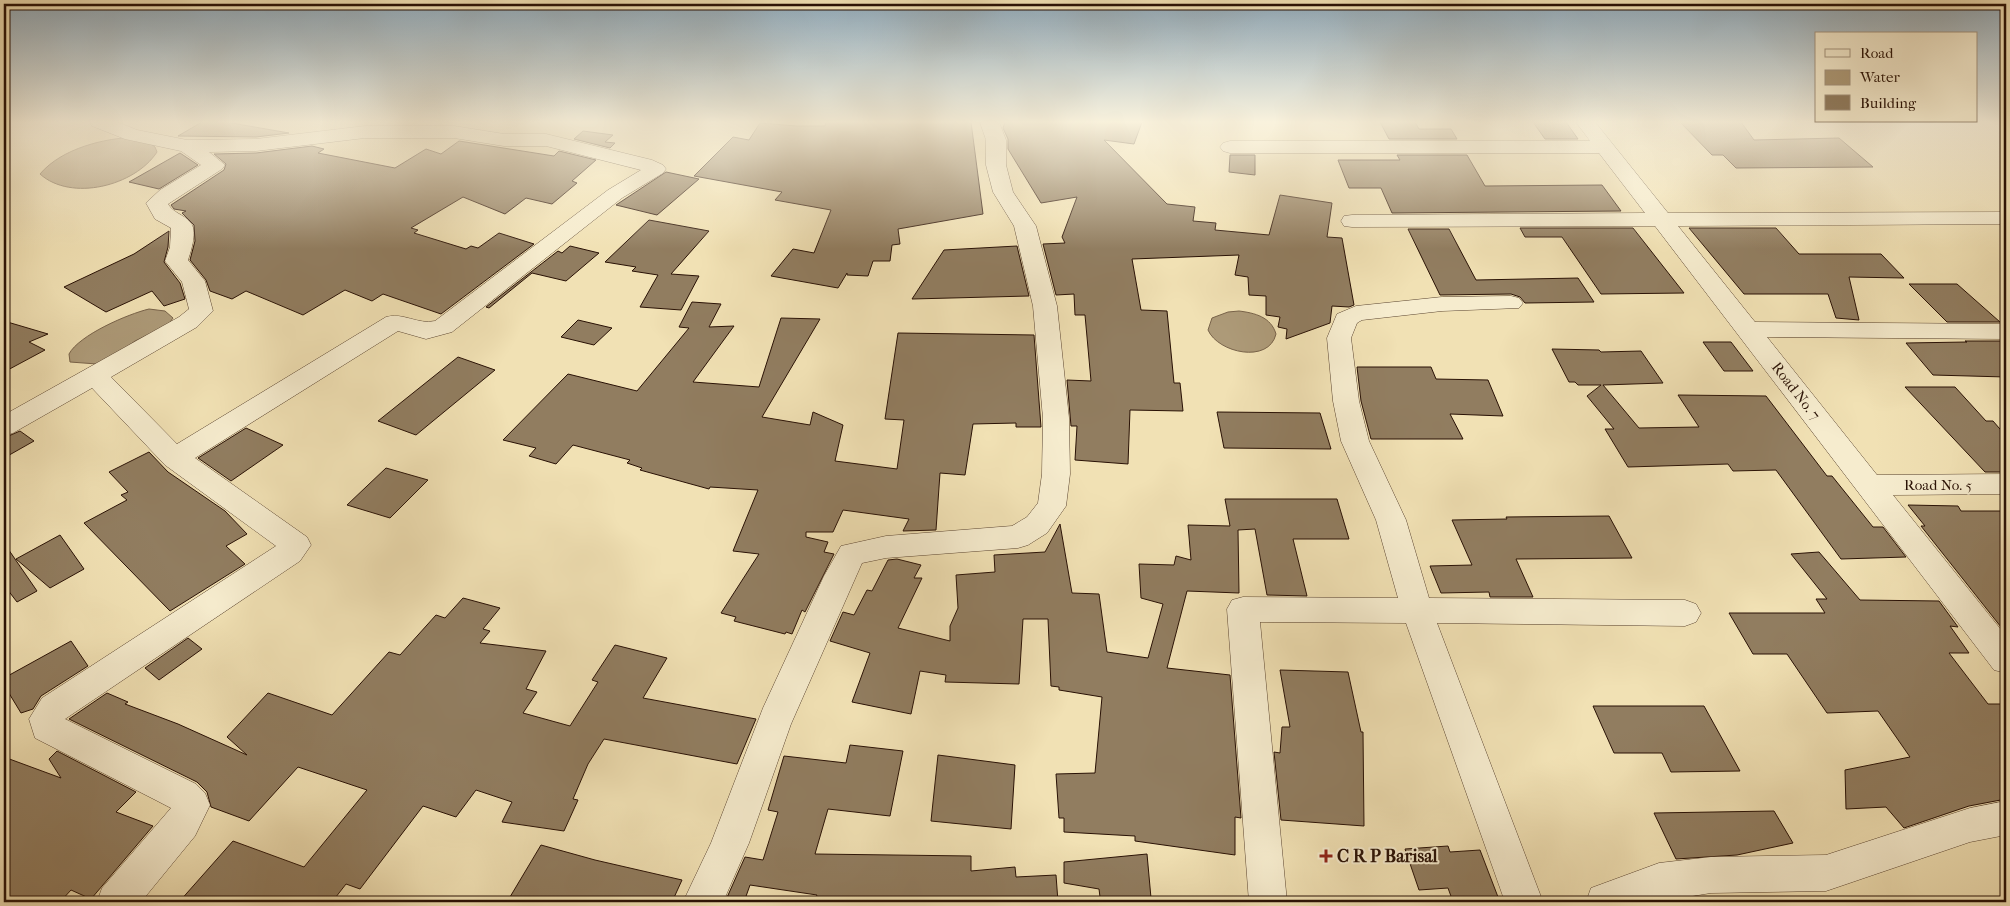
<svg xmlns="http://www.w3.org/2000/svg" width="2010" height="906" viewBox="0 0 2010 906" font-family="'IM FELL French Canon',serif">
  <rect width="100%" height="100%" fill="#f1e1b4"/>
  <filter id="stains"><feTurbulence type="fractalNoise" baseFrequency=".004" numOctaves="4"/><feColorMatrix values="0 0 0 0 .2 0 0 0 0 .09 0 0 0 0 .02 0 0 0 .5 -.17"/></filter>
  <radialGradient id="worn" r=".72"><stop offset=".6" stop-color="#630" stop-opacity="0"/><stop offset="1" stop-color="#630" stop-opacity=".3"/></radialGradient>
  <!-- water -->
  <g fill="#ad9a78" stroke="#78634a">
    <path d="M137 137 146 140 155 147 157 152C135 186 71 202 40 174 62 148 105 138 137 137Z"/>
    <path d="M149 309 165 311 173 318 168 325 135 341 112 358 97 364 70 362 69 354C79 335 128 314 149 309Z"/>
    <path d="M1239 311C1255 313 1271 317 1276 334 1269 364 1218 353 1208 330L1212 318 1228 312Z"/>
  </g>
  <!-- building -->
  <g fill="#917d60" stroke="#291105">
    <polygon points="202,122 226,122 289,133 256,137 178,136"/>
    <polygon points="826,122 971,122 983,214 898,229 900,244 892,245 890,261 873,261 868,276 847,275 847,273 838,288 771,276 793,249 814,253 831,210 775,200 782,192 694,176 733,137 749,140 760,123 797,126 825,126"/>
    <polygon points="1005,122 1142,122 1134,144 1104,140 1167,204 1195,207 1193,221 1216,223 1215,230 1269,235 1280,195 1332,203 1327,237 1342,238 1354,305 1349,307 1332,306 1330,323 1286,339 1287,329 1278,327 1280,317 1266,315 1266,296 1249,295 1248,277 1235,275 1239,255 1132,259 1141,310 1167,311 1174,383 1180,383 1183,411 1130,410 1128,464 1075,460 1077,426 1071,426 1067,380 1091,381 1085,315 1075,315 1074,294 1056,295 1043,244 1065,243 1062,237 1077,197 1041,203 1008,149 1008,139 1003,128"/>
    <polygon points="1380,122 1415,122 1419,129 1451,129 1457,139 1389,139"/>
    <polygon points="1533,122 1566,122 1578,139 1545,139"/>
    <polygon points="1680,122 1741,122 1754,140 1839,138 1873,167 1736,168 1723,155 1712,155"/>
    <polygon points="583,131 613,135 605,142 615,143 610,148 574,139"/>
    <polygon points="459,141 554,156 559,151 596,160 572,181 577,183 552,204 526,198 505,214 463,197 411,228 418,230 414,233 466,249 471,246 478,248 499,233 534,244 441,314 383,294 372,301 345,290 303,315 246,291 232,299 210,291 206,280 190,260 195,241 194,225 182,213 186,211 174,209 171,205 224,170 226,164 214,154 256,153 312,146 324,149 318,153 395,168 426,149 441,154"/>
    <polygon points="180,153 198,165 159,189 129,182"/>
    <polygon points="1230,155 1255,155 1255,175 1229,172"/>
    <polygon points="1397,155 1467,155 1485,186 1602,185 1621,211 1392,213 1381,188 1349,188 1338,160 1400,160"/>
    <polygon points="666,172 699,179 657,215 616,205"/>
    <polygon points="649,220 709,231 671,274 699,276 681,310 640,307 658,275 632,271 636,267 605,262"/>
    <polygon points="1520,228 1633,228 1684,293 1601,294 1562,237 1525,237"/>
    <polygon points="1689,228 1776,228 1799,254 1881,254 1904,278 1849,277 1859,320 1836,318 1828,294 1744,294"/>
    <polygon points="1408,229 1449,229 1476,280 1578,278 1594,302 1525,303 1520,297 1511,294 1440,295"/>
    <polygon points="169,231 168,247 164,262 180,283 185,299 164,306 152,291 106,312 64,287 134,254"/>
    <polygon points="570,246 599,253 566,281 532,273 489,308 486,307 558,251 562,253"/>
    <polygon points="1017,246 1029,296 912,299 944,250"/>
    <polygon points="1909,284 1957,284 2000,322 1947,322"/>
    <polygon points="692,302 721,304 709,327 734,326 693,382 759,387 781,318 820,319 762,417 810,425 813,412 843,425 835,461 897,469 904,420 885,419 898,333 1034,335 1041,427 1016,427 1016,423 973,424 965,475 940,473 936,530 903,531 909,519 843,510 833,532 806,532 806,537 828,542 824,552 834,554 805,612 802,610 792,634 786,632 785,634 734,621 736,617 721,613 759,554 733,551 758,490 710,487 709,489 640,470 642,468 627,463 630,460 573,445 556,464 529,456 536,448 503,440 568,374 637,391 689,328 679,327"/>
    <polygon points="578,320 612,328 594,345 561,337"/>
    <polygon points="4,321 48,334 29,342 45,350 4,372"/>
    <polygon points="1965,341 2006,341 2006,377 1933,375 1906,343 1967,342"/>
    <polygon points="1703,342 1731,342 1753,371 1724,371"/>
    <polygon points="1552,349 1599,350 1601,352 1641,351 1663,383 1603,385 1639,428 1699,427 1678,395 1766,396 1827,476 1832,476 1873,527 1883,527 1906,557 1841,559 1776,470 1733,471 1728,464 1628,467 1605,429 1614,429 1587,396 1601,385 1578,385 1575,382 1569,382"/>
    <polygon points="458,357 495,370 416,435 378,421"/>
    <polygon points="1357,367 1431,367 1436,379 1488,380 1503,416 1450,414 1463,439 1371,439 1361,401"/>
    <polygon points="1905,387 1955,387 1986,421 1993,421 2006,436 2006,472 1985,472"/>
    <polygon points="1217,412 1320,413 1331,449 1224,448"/>
    <polygon points="246,428 283,445 231,481 198,458"/>
    <polygon points="20,431 34,441 4,458 4,438"/>
    <polygon points="149,452 168,472 225,511 247,534 226,546 245,564 170,611 84,523 127,500 121,495 128,492 109,472"/>
    <polygon points="386,468 428,480 390,518 347,505"/>
    <polygon points="1225,499 1337,499 1349,539 1293,539 1307,596 1267,595 1255,529 1238,530 1239,593 1187,591 1167,668 1230,675 1241,818 1235,817 1235,855 1135,841 1135,836 1064,832 1064,818 1059,818 1056,774 1095,773 1102,697 1059,690 1059,687 1051,686 1048,619 1023,619 1019,684 945,682 946,675 920,671 911,714 852,702 870,653 830,641 843,612 854,615 867,590 872,591 888,560 897,559 921,565 914,578 922,578 898,628 950,641 950,626 958,608 956,575 995,572 994,555 1045,552 1060,524 1072,593 1099,594 1107,652 1148,658 1163,604 1141,598 1139,564 1174,565 1176,556 1191,560 1188,525 1230,526"/>
    <polygon points="1908,505 1958,506 1961,511 2006,511 2006,627 2001,627 1921,526 1925,526"/>
    <polygon points="1609,516 1632,558 1516,559 1533,597 1490,597 1489,592 1441,593 1430,566 1472,565 1452,520 1507,519 1506,517"/>
    <polygon points="60,535 84,569 50,588 16,559"/>
    <polygon points="4,543 37,591 17,602 4,585"/>
    <polygon points="1819,552 1860,600 1939,601 1958,627 1950,626 1969,653 1949,653 1988,704 2006,704 2006,799 1969,806 1904,828 1886,807 1846,809 1845,770 1910,757 1878,711 1827,713 1787,654 1753,654 1729,613 1825,613 1816,599 1827,599 1791,554"/>
    <polygon points="463,598 500,608 483,629 490,631 480,643 546,651 526,689 537,692 523,713 570,726 598,682 592,680 615,645 667,658 643,698 756,719 737,764 604,739 588,764 573,799 578,800 564,831 502,822 512,802 476,790 456,817 423,806 360,889 346,884 332,902 179,902 233,841 304,867 367,790 298,767 249,821 211,807 207,792 197,782 69,719 107,693 128,702 125,704 178,724 247,755 227,737 268,693 332,715 389,652 400,655 436,615 445,618"/>
    <polygon points="188,638 202,649 159,680 145,668"/>
    <polygon points="71,641 88,666 41,696 33,709 21,713 4,685 4,678"/>
    <polygon points="1280,670 1348,672 1361,732 1363,732 1364,826 1281,820 1274,752 1280,753 1282,727 1290,727"/>
    <polygon points="1593,706 1704,706 1740,771 1671,772 1662,753 1614,753"/>
    <polygon points="850,745 903,751 890,816 828,809 815,854 971,856 971,871 1015,867 1016,877 1056,875 1058,902 892,902 892,898 816,897 817,895 750,885 744,902 725,902 745,857 763,860 778,812 768,810 784,756 846,763"/>
    <polygon points="57,751 136,792 116,812 153,826 91,899 71,890 60,902 15,902 4,897 4,757 61,778 49,759"/>
    <polygon points="938,755 1015,765 1011,829 931,821"/>
    <polygon points="1774,811 1793,843 1737,855 1676,859 1654,813"/>
    <polygon points="541,845 595,860 682,880 672,902 507,902"/>
    <polygon points="1448,846 1450,852 1480,850 1498,897 1452,899 1448,888 1419,890 1405,849"/>
    <polygon points="1147,854 1151,898 1100,897 1099,889 1064,883 1064,862"/>
  </g>
  <g fill="none" stroke-linecap="round" stroke-linejoin="round">
    <defs>
      <g id="minor">
        <path d="M90 122H117L137 130 187 140 256 139 365 126H454L504 134H546L652 160 663 165 666 169 663 173 622 198 452 332 426 339 398 331 195 458 307 537 311 545 300 561 65 719 196 784 205 793 210 805 195 836 141 902H97L102 888 171 808 35 738 29 719 42 698 276 546 165 465 92 388 13 433 4 436V415L179 317 189 309 182 282 165 261 170 247 171 228 155 219 146 203 160 190 201 165 181 151 125 139 92 126ZM365 138H454L504 146H546L641 170 608 190 435 321C418 325 403 312 386 317L177 444 111 377 197 327 213 311 205 281 188 260C191 251 198 230 190 222 183 214 173 213 168 204L222 169 225 165 209 152 256 151Z"/>
        <polygon points="980,122 999,122 1006,140 1006,165 1013,192 1036,226 1057,306 1069,418 1070,474 1066,506 1047,533 1028,545 1018,548 886,558 862,563 791,724 749,843 723,902 683,902 711,843 763,708 824,576 841,546 886,536 1012,526 1027,517 1038,503 1042,474 1043,418 1033,306 1014,226 993,192 986,165 986,140"/>
        <polygon points="1576,122 1595,122 1668,213 2006,212 2006,224 1678,226 1755,322 2006,324 2006,339 1767,337 1877,475 2006,474 2006,494 1893,495 2006,636 2006,673 1994,670 1655,226 1352,227 1344,226 1341,221 1344,216 1352,215 1645,213 1599,153 1230,153 1223,151 1220,147 1223,143 1230,141 1590,141"/>
        <polygon points="1511,296 1519,298 1523,303 1519,308 1442,311 1362,320 1357,323 1351,338 1359,401 1369,441 1406,520 1429,598 1685,600 1696,604 1701,613 1696,622 1685,626 1437,623 1543,902 1505,902 1406,623 1260,622 1287,902 1249,902 1227,609 1232,600 1243,597 1398,598 1376,520 1341,441 1333,401 1327,338 1337,314 1356,306 1442,297"/>
        <polygon points="2006,801 2006,835 1970,842 1826,891 1711,893 1655,902 1586,902 1591,888 1659,863 1711,857 1826,855 1970,808"/>
      </g>
    </defs>
    <!-- minor casing -->
    <use href="#minor" stroke="#5b4531" stroke-width="1"/>
    <!-- minor -->
    <use href="#minor" fill="#f6ecce" fill-rule="evenodd"/>
  </g>
  <!-- sky -->
  <linearGradient id="sky" x2="0" y2="1"><stop stop-color="#90aabb"/><stop offset="0.49" stop-color="#f9f2dd"/><stop offset="1" stop-color="#f9f2dd" stop-opacity="0"/></linearGradient>
  <rect width="2010" height="249" fill="url(#sky)"/>
  <!-- markers -->
  <path fill="#8f2418" stroke="#f6ecce" stroke-width="2" d="M1323.5 848.5h5v5h5v5h-5v5h-5v-5h-5v-5h5z"/>
  <g text-anchor="middle" dominant-baseline="central" stroke-width="4" stroke-linejoin="round" paint-order="stroke">
    <!-- street labels -->
    <g font-size="15" fill="#291105" stroke="#f6ecce">
      <text transform="translate(1796 391) rotate(52)">Road No. 7</text>
      <text x="1938" y="485">Road No. 5</text>
    </g>
    <!-- near-poi labels -->
    <g font-size="18" font-weight="bold" fill="#291105" stroke="#f6ecce" text-anchor="start">
      <text x="1337" y="856">C R P Barisal</text>
    </g>
  </g>
  <!-- margin -->
  <rect width="2010" height="906" fill="none" stroke="#f1e1b4" stroke-width="20"/>
  <rect x="5" y="5" width="2000" height="896" fill="none" stroke="#291105" stroke-width="2.5"/>
  <rect x="10" y="10" width="1990" height="886" fill="none" stroke="#291105"/>
  <!-- legend -->
  <rect x="1815" y="32" width="162" height="90" fill="#f6ecce" stroke="#a4947e"/>
  <rect x="1825" y="49" width="25" height="8" fill="#f6ecce" stroke="#a4947e"/>
  <text x="1860" y="58" font-size="15" fill="#291105">Road</text>
  <rect x="1825" y="70" width="25" height="15" fill="#ad9a78" stroke="#a4947e"/>
  <text x="1860" y="82" font-size="15" fill="#291105">Water</text>
  <rect x="1825" y="95" width="25" height="15" fill="#917d60" stroke="#a4947e"/>
  <text x="1860" y="108" font-size="15" fill="#291105">Building</text>
  <rect width="100%" height="100%" filter="url(#stains)"/>
  <rect width="100%" height="100%" fill="url(#worn)"/>
</svg>
